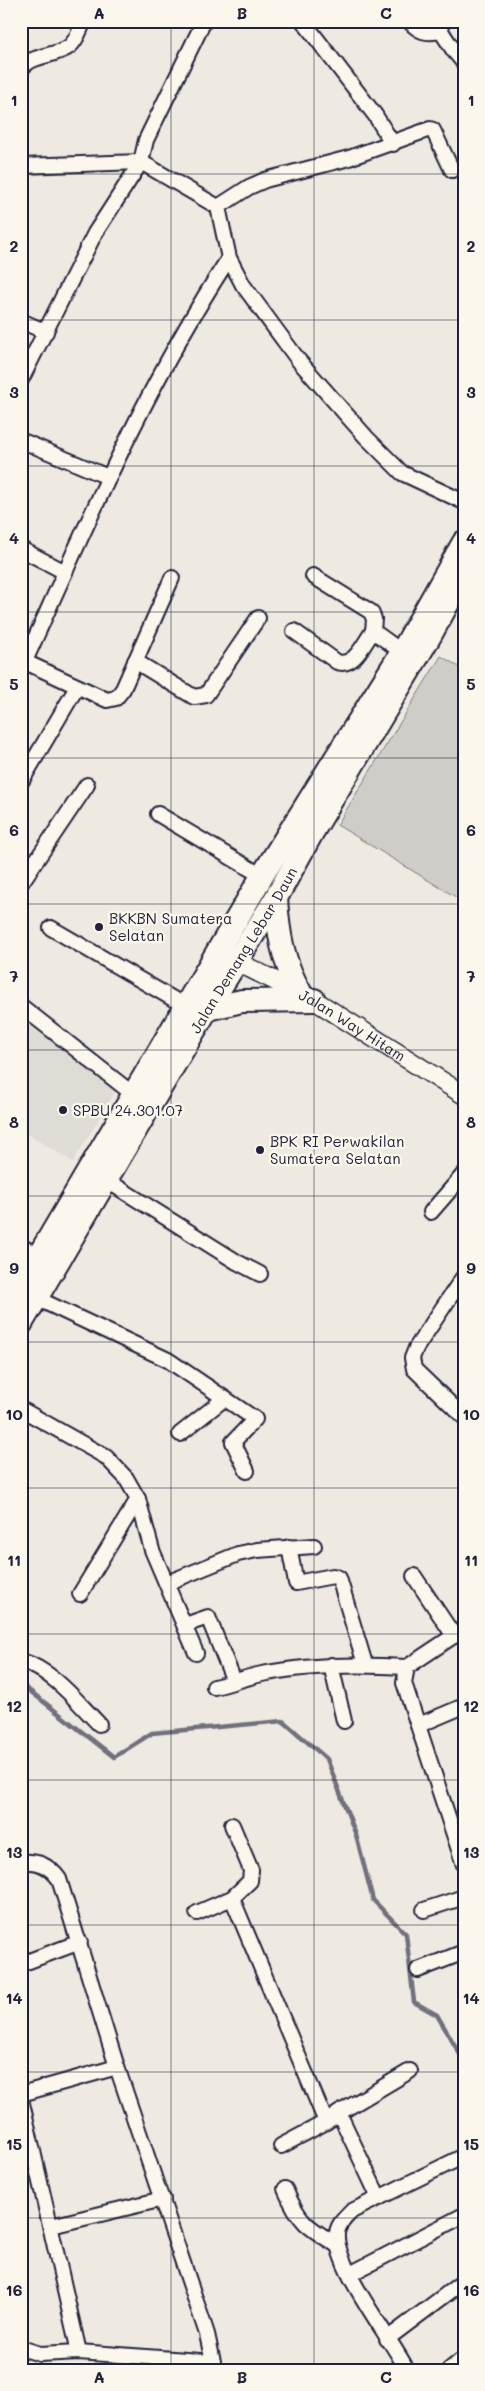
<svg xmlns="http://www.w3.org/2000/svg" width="485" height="2391" viewBox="0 0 485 2391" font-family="Mali,sans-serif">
  <rect width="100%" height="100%" fill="#eeeae2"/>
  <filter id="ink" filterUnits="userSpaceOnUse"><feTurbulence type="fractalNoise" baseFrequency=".02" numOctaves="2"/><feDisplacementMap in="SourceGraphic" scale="10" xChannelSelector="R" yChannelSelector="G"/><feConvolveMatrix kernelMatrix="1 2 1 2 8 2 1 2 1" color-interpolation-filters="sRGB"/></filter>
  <g filter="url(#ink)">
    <!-- built -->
    <polygon fill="#dfdbd5" points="21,1018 116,1090 73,1162 21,1130"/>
    <!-- green -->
    <polygon fill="#d0cdc9" stroke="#797882" points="441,656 464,670 464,902 337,825"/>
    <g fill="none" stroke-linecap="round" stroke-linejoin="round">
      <!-- stream -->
      <polyline stroke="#716f7c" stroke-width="4.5" points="21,1684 114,1757 152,1733 283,1721 327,1759 356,1835 373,1900 406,1934 414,2002 437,2015 464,2061"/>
      <defs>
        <g id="minor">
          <polyline points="303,21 375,115 393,144"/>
          <path d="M409 21C419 32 426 34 441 31L454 51 464 63"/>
          <path d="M21 70C29 54 57 57 70 46 77 40 80 29 84 21"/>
          <polyline points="21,166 141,162 218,207 229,258 243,285 299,361 366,437 402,473 464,502"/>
          <polyline points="218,207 249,187 265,180 349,158 430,129 433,130 452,170"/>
          <polyline points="21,321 46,332"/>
          <polyline points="21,380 95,233 141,162 146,140 204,21"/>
          <polyline points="25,442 108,477"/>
          <polyline points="21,549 65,572"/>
          <polyline points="313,576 371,612 374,619 373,631 402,652"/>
          <path d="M294 631 337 662C354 668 364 643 373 631"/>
          <polyline points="21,660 107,700 116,698 123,689 172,578"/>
          <path d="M25 661C87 524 146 385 229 258"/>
          <polyline points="135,661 194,697 206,695 258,618"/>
          <polyline points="21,782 77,687"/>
          <polyline points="158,814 262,876"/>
          <polyline points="21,883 87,785"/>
          <polyline points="51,928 187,1007"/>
          <polyline points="21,1006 138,1098"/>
          <polyline points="106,1180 237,1262 260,1274"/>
          <polyline points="431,1212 464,1174"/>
          <polyline points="21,1246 39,1257"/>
          <polyline points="464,1276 416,1348 412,1358 414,1369 464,1417"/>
          <polyline points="36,1298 168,1360 255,1419 233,1442 247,1471"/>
          <polyline points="21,1409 106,1457 126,1478 138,1499 152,1550 196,1653"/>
          <polyline points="180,1434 224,1399"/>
          <polyline points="289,1547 296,1583 333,1576 339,1578 365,1664"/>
          <polyline points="414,1576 454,1636"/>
          <polyline points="167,1583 238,1554 257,1550 314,1546"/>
          <polyline points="80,1594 138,1499"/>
          <polyline points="185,1625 208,1617 234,1681"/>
          <polyline points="464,1629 407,1667 404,1683 464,1865"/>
          <path d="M21 1661C53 1670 77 1702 99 1724"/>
          <polyline points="331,1665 344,1721"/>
          <path d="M214 1687C230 1684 246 1677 262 1674 310 1664 359 1664 407 1667"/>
          <polyline points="419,1725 464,1706"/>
          <path d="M21 1862C38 1861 49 1865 59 1879L117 2067 207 2334 213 2362 212 2370"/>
          <polyline points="232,1898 326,2122 339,2113 379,2198"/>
          <polyline points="424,1910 464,1897"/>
          <polyline points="197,1913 232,1898 250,1881 251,1870 232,1825"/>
          <polyline points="21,1964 80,1942"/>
          <polyline points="418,1970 464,1952"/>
          <polyline points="21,2094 117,2067"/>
          <polyline points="21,2099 79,2352"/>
          <polyline points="339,2113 410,2071"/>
          <polyline points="281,2146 326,2122"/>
          <path d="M285 2189C299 2222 307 2227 337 2245"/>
          <polyline points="51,2226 163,2199"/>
          <polyline points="350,2274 464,2215"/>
          <polyline points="387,2339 464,2281"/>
          <polyline points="21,2348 40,2354 79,2352 213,2362"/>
          <path d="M407 2370C391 2338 334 2266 337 2233 338 2224 345 2218 352 2211L464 2156"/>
          <polyline points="449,2370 464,2358"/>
        </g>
        <g id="tertiary">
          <path id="s1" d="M225 956 314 1000 464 1095"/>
        </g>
        <g id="trunk">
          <path d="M276 898C278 933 283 962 300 992"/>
          <polyline points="207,1009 242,1001 314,1000"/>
          <polyline points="21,1286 262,876 402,652 464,542"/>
          <path id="s2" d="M21 1324 207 1009 276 898 313 831 431 634 464 574"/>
        </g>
      </defs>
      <!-- minor casing -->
      <use href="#minor" stroke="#22223b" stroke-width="18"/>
      <!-- tertiary casing -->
      <use href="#tertiary" stroke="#22223b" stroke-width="21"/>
      <!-- trunk casing -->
      <use href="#trunk" stroke="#22223b" stroke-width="26"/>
      <!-- minor -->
      <use href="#minor" stroke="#fbf7ec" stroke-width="14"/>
      <!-- tertiary -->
      <use href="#tertiary" stroke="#fbf7ec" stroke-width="18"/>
      <!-- trunk -->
      <use href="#trunk" stroke="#fbf7ec" stroke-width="22"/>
    </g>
  </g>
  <!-- grid -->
  <path fill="none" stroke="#22223b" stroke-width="1" stroke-opacity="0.55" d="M171 21V2370M314 21V2370M21 174H464M21 320H464M21 466H464M21 612H464M21 758H464M21 904H464M21 1050H464M21 1196H464M21 1342H464M21 1488H464M21 1634H464M21 1780H464M21 1925H464M21 2072H464M21 2218H464"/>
  <!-- markers -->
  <g fill="#22223b" stroke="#fbf7ec" stroke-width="2">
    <circle cx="99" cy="927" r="5"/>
    <circle cx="63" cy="1110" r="5"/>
    <circle cx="260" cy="1150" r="5"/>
  </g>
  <g text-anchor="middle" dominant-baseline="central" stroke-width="4.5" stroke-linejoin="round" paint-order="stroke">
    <!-- poi labels -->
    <g font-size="15" fill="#22223b" stroke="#fbf7ec" text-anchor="start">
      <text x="109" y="918">BKKBN Sumatera<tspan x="109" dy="17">Selatan</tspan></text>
      <text x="73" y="1110">SPBU 24.301.07</text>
      <text x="270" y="1141">BPK RI Perwakilan<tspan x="270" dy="17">Sumatera Selatan</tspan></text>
    </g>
    <!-- street labels -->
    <g font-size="15" fill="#22223b" stroke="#fbf7ec">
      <text stroke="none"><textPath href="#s2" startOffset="435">Jalan Demang Lebar Daun</textPath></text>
      <text stroke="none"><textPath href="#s1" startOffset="145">Jalan Way Hitam</textPath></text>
    </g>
  </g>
  <!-- margin -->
  <rect width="485" height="2391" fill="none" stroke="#fbf7ec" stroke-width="55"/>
  <rect x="28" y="28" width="430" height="2336" fill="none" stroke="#22223b" stroke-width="2"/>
  <g font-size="16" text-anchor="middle" font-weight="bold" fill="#22223b">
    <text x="99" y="19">A</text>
    <text x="242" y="19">B</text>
    <text x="386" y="19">C</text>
    <text x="14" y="106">1</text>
    <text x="471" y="106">1</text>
    <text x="14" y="252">2</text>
    <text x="471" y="252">2</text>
    <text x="14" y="398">3</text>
    <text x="471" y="398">3</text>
    <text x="14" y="544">4</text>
    <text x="471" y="544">4</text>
    <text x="14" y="690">5</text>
    <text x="471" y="690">5</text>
    <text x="14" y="836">6</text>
    <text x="471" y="836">6</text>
    <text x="14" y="982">7</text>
    <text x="471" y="982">7</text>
    <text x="14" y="1128">8</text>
    <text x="471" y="1128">8</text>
    <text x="14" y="1274">9</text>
    <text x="471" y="1274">9</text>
    <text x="14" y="1420">10</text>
    <text x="471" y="1420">10</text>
    <text x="14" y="1566">11</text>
    <text x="471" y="1566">11</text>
    <text x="14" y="1712">12</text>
    <text x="471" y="1712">12</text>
    <text x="14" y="1858">13</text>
    <text x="471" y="1858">13</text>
    <text x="14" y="2004">14</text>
    <text x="471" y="2004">14</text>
    <text x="14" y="2150">15</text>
    <text x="471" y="2150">15</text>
    <text x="14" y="2296">16</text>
    <text x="471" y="2296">16</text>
    <text x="99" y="2383">A</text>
    <text x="242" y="2383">B</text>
    <text x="386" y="2383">C</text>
  </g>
</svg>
